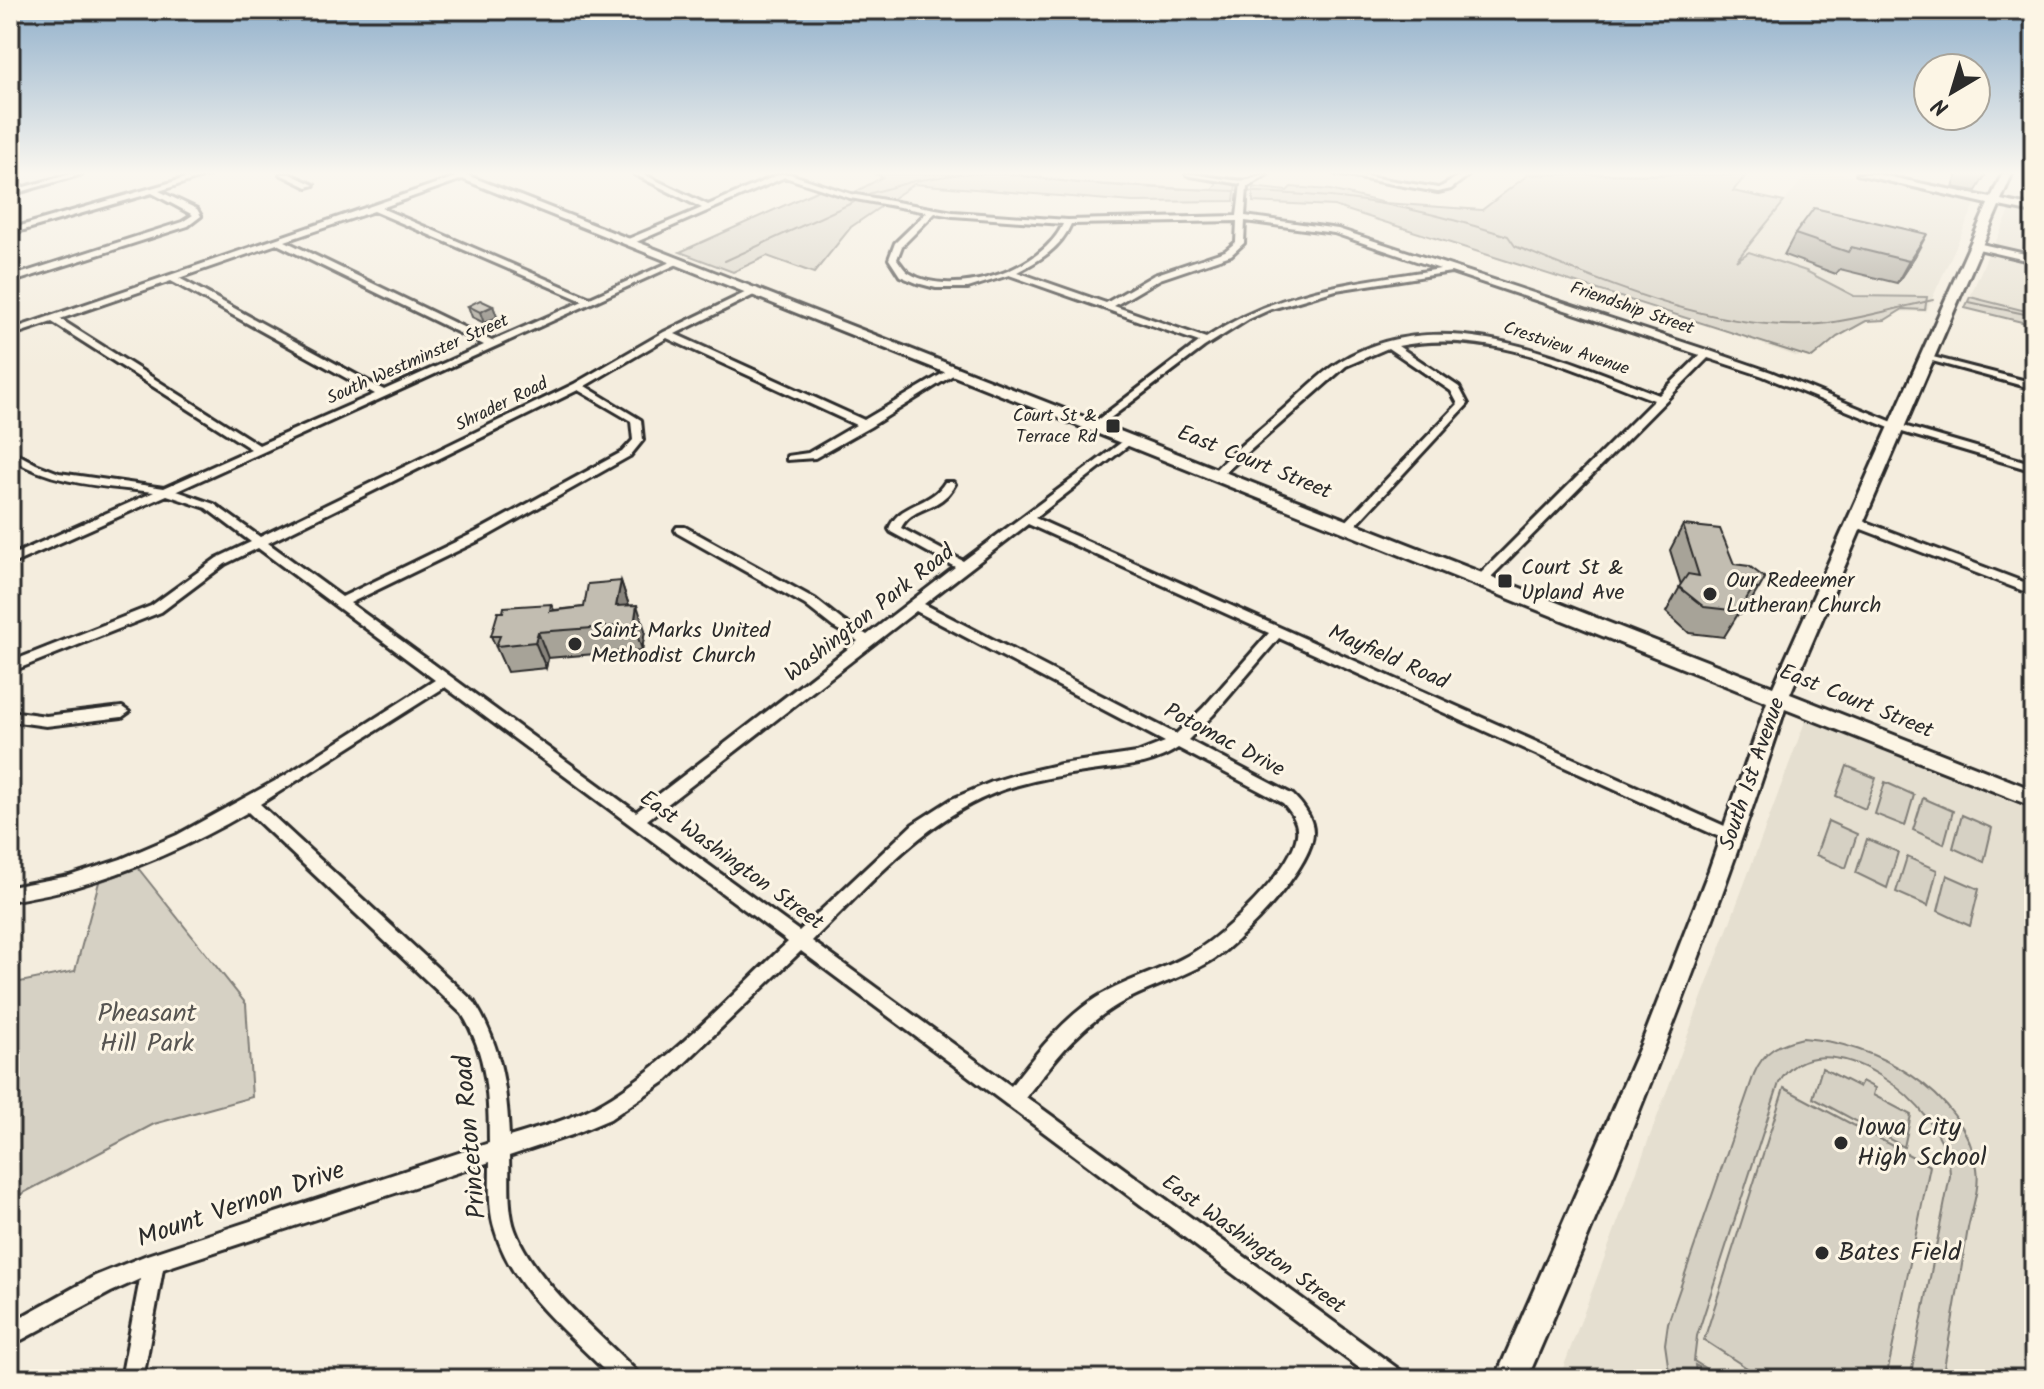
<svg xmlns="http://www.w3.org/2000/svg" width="2044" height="1389" viewBox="0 0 2044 1389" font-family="Kalam,sans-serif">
  <rect width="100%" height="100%" fill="#f4edde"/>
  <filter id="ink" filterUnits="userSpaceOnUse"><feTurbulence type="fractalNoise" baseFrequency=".0125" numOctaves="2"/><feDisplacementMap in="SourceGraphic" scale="16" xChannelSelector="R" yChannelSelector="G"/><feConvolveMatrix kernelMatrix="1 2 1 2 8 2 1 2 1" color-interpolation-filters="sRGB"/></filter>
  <g filter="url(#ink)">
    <!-- built -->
    <g fill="#e5dfd0">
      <polygon points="1807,174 1843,174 1976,202 1926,312 1848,311 1798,357 1688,318"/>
      <polygon points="2011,209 2034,214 2034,257 1993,247"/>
      <polygon points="1989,252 2034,262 2034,313 1970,297"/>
      <polygon points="1806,719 2034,811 2034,1379 1559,1379"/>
    </g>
    <!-- green -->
    <g fill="#d6d1c4" stroke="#807e78" stroke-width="2">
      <polygon points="874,174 1019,174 1076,183 1212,190 1218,181 1236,183 1234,201 1133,202 914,184 851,227 814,273 767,256 733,272 680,252 821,189 848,196 883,177"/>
      <polygon points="1529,174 1746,175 1733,191 1784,202 1736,261 1749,252 1806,271 1854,296 1927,297 1925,310 1903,309 1885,320 1866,321 1837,337 1812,358 1334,206 1253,202 1253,187 1287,191 1291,187 1330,190 1385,203 1482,210"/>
      <polygon points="1970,297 2034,313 2034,325 1965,308"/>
      <polygon points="1847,766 1876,778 1865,809 1836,796"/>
      <polygon points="1885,782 1914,795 1905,826 1875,814"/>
      <polygon points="1923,798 1953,811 1944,844 1913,830"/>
      <polygon points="1962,815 1992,828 1984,862 1953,848"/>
      <polygon points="1828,821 1857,834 1846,868 1816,855"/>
      <polygon points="1867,839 1898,852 1887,888 1856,873"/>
      <polygon points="1907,857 1937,870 1928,906 1896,892"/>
      <polygon points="138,868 246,1004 252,1097 154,1124 10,1200 10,984 75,971 99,882"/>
      <polygon points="1947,875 1979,889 1970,926 1938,911"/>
      <path d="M1803 1038C1874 1043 1964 1090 1977 1168 1980 1189 1972 1208 1968 1228 1960 1278 1951 1329 1942 1379H1910L1950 1176C1950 1103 1820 1012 1779 1083L1697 1336 1694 1361 1722 1379 1695 1365 1697 1379H1670L1665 1344 1668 1323 1754 1074C1764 1050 1778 1044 1803 1038Z"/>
      <polygon points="1822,1068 1859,1087 1862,1081 1875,1088 1873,1095 1911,1115 1904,1147 1813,1098"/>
      <polygon points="1784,1088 1930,1166 1886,1379 1764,1379 1704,1340"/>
    </g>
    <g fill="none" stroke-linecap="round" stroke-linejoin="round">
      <!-- stream -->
      <g stroke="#7a7771" stroke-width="2">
        <path d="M1009 174C1122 193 1235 186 1348 199 1403 205 1456 220 1508 236L1515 246C1604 283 1721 334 1820 324 1857 320 1896 308 1933 300"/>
        <polyline points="868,194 914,181 961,174"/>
        <polyline points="725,261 854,202"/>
        <polyline points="1969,302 2034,316"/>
      </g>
      <defs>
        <g id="street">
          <polygon points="71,174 82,174 10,195 10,191"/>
          <polygon points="200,174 211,174 159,191 197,209 201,216 188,226 10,283 10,277 182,222 193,215 152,193 10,234 10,229"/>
          <polygon points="280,174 290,174 314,185 307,187"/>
          <path d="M634 174H643L708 205 780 174H790L851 194 953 212 1068 220 1237 216 1241 184 1190 176 1186 174C1202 174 1238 183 1248 180 1256 178 1259 174 1268 174L1247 187 1245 216 1338 229 1710 351 1771 372 1900 425 2034 464V471L1892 429 1763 376 1708 358 1486 582H1478L1476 579 1478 576 1654 400C1572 369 1488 328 1398 346L1459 387 1468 404 1352 529H1344L1342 526 1458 404 1451 391 1388 348 1346 366 1221 476H1213L1211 474C1231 452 1257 433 1279 413 1298 397 1319 374 1339 362 1439 300 1562 358 1659 395L1700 355 1451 272 1336 290 1271 309 1249 319 1204 347 1096 429 1091 426 1092 424 1199 342 1009 275 968 288H936L917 283 900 276 889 259 895 243 927 212 850 198 785 177 634 243H628V239L702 208ZM935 213 953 216 1063 224C1043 270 952 300 909 273 904 270 901 264 897 259L902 246ZM1237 221 1236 242 1225 251 1154 275 1106 303 1017 272C1040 260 1060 249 1071 224ZM1245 221 1334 233 1440 269C1354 283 1281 288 1206 338L1114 306 1160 279 1231 255 1244 243Z"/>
          <path d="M1336 174H1352L1438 188C1450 184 1457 173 1470 174L1451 189 1438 192Z"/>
          <path d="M461 175 468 177 381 208 590 298 677 259 684 261 177 491 214 504 260 537 574 384 664 332 755 288 758 289V293L675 334 864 420 952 368 961 370 870 427 815 458 787 460V456L808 453 856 425 667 338 585 386 641 420 643 440 630 456 484 538 350 603 636 812 858 641 833 627 805 605 677 533 675 530 677 527H685L815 599 843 621 867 635 955 567 891 532 889 529C899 502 930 507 945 482H953L955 484C941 512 912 505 901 528L963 561 1130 436 1134 437V441L1035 518 1738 832 1740 836 1738 840 1732 842 1726 840 1279 638 1213 715 1188 740 1293 795C1303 805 1313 818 1313 832 1313 867 1242 940 1214 959 1179 981 1138 989 1105 1013 1073 1035 1049 1067 1026 1097L1401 1371 1404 1379H1374L801 951 667 1080 610 1119 572 1135 509 1156C510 1180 507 1208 515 1230 533 1280 599 1333 636 1371L639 1379H613C571 1335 512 1291 495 1230 488 1208 490 1185 490 1162L163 1269 143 1379H121L140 1279 111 1292 10 1346V1323L95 1276 147 1255 489 1143C489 1097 487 1054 462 1014L248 812C193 844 133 871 71 888 51 894 30 897 10 901V887L69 876 121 859 177 835 286 775 435 680 258 548 225 564 161 612 10 672V662L151 606 217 558 251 542 206 508 167 495 10 565V556L154 492C103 486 54 485 10 458V450L36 464 59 473 164 488 251 449 52 322 10 336V330ZM374 211 583 301 492 341 285 241ZM277 244 484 345 384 390 179 278ZM171 281 375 394 259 445 60 319ZM578 390 631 421 633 440 622 452 476 532 342 597 268 543ZM1028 524 1269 633 1203 708 1176 734 924 604ZM916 611 1165 742 1137 753 1061 764 1018 774 992 782 952 799 913 824 799 931 647 820ZM445 687 788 942C730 996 665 1068 596 1106 569 1120 538 1128 509 1137 507 1088 501 1045 474 1002L260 804ZM1178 748 1283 803C1291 812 1299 822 1297 835 1292 870 1224 935 1194 952 1161 972 1122 980 1090 1002 1059 1024 1034 1056 1011 1086L812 941C874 881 932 809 1018 785 1040 779 1062 775 1084 772 1115 767 1151 767 1178 748Z"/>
          <polygon points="1977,243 2034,256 2034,262 1974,248 1974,244"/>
          <polygon points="1925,355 2034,383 2034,389 1925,359"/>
          <polygon points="1855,518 2034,586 2034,595 1851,525 1851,519"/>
          <polygon points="122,707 129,712 122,717 46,726 10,721 10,711 46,716"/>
        </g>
        <path id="secondary" d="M450 174H464L1773 687 1988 204 1857 174H1876L1991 198 2002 174H2012L2001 200 2034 207V213L1999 206 1790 694 2034 790V807L1785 709C1712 937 1623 1159 1527 1379H1495L1642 1042 1709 870 1767 702Z"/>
      </defs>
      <!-- street casing -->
      <use href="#street" stroke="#2b2b2b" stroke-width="6"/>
      <!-- secondary casing -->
      <use href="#secondary" stroke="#2b2b2b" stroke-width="6"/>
      <!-- street -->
      <use href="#street" fill="#fcf5e5" fill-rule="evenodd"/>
      <!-- secondary -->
      <use href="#secondary" fill="#fcf5e5" fill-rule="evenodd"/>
    </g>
    <!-- wall -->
    <g fill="#a7a398" stroke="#2b2b2b" stroke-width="2">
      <polygon points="1958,174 1986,174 1976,191 1953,187"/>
      <polygon points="1795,234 1915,256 1897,283 1840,269 1836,274 1784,255"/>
      <polygon points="468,306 493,306 497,317 484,323 472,317"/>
      <polygon points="1683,525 1734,564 1765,578 1743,614 1738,614 1724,637 1689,633 1666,612 1681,585 1670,550"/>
      <polygon points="621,581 629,605 645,630 642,650 548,658 546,668 507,672 491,636 551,604 554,610 584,607"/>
    </g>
    <!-- shaded-wall -->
    <g fill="#88847c" stroke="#2b2b2b" stroke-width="2">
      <polygon points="1927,234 1915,256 1897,283 1909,261"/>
      <polygon points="493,306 497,317 484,323 480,312"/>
      <polygon points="621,581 629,606 616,606"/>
      <polygon points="637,605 645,630 642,650 634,625"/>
      <polygon points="538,632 548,658 546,668 535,642"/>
    </g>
    <!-- building -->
    <g fill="#c2bdb1" stroke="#2b2b2b" stroke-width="2">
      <polygon points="1814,208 1927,234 1909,261 1851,247 1848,252 1795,234"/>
      <polygon points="480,300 493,306 480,312 468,306"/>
      <polygon points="1683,525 1720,529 1734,564 1749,566 1765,578 1759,589 1753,588 1739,611 1704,607 1679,587 1688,574 1699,576"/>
      <polygon points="621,581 616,606 637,605 634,625 538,632 535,642 496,646 500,636 491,636 498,612 503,612 504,607 551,604 550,611 584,607 588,584"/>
    </g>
  </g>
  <!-- sky -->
  <linearGradient id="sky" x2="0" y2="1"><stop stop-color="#91b0cb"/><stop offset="0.47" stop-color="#faf7f0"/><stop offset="1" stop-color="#faf7f0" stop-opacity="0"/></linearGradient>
  <rect width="2044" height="368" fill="url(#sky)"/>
  <!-- markers -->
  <g fill="#2b2b2b" stroke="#fcf5e5" stroke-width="3">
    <rect x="1105" y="418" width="16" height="16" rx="4"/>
    <rect x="1497" y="573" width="16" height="16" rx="4"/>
    <circle cx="1710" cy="594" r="8"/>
    <circle cx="575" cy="644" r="8"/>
    <circle cx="1841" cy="1143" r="8"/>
    <circle cx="1822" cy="1253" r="8"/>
  </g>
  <g text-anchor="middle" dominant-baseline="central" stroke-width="6" stroke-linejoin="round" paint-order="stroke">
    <!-- far-street labels -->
    <g font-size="18" fill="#2b2b2b" stroke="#fcf5e5">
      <text transform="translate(1632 309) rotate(19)">Friendship Street</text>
      <text transform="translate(1566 349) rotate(19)">Crestview Avenue</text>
      <text transform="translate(418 360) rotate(-24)">South Westminster Street</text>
      <text transform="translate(502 405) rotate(-26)">Shrader Road</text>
    </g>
    <!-- far-poi labels -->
    <g font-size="18" fill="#2b2b2b" stroke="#fcf5e5" text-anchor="end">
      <text x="1097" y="416">Court St &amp;<tspan x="1097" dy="21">Terrace Rd</tspan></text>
    </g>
    <!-- street labels -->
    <g font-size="22" fill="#2b2b2b" stroke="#fcf5e5">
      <text transform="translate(1254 463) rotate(22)">East Court Street</text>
      <text transform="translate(870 614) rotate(-38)">Washington Park Road</text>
      <text transform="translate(1388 658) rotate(24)">Mayfield Road</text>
      <text transform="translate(1856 702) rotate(22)">East Court Street</text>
      <text transform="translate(1224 741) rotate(28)">Potomac Drive</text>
      <text transform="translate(1753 774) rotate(-71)">South 1st Avenue</text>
      <text transform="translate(731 861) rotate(36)">East Washington Street</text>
      <text transform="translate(1253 1245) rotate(36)">East Washington Street</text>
    </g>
    <!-- poi labels -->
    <g font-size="22" fill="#2b2b2b" stroke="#fcf5e5" text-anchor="start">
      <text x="1521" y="568">Court St &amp;<tspan x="1521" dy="25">Upland Ave</tspan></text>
      <text x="1726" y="581">Our Redeemer<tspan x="1726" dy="25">Lutheran Church</tspan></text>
      <text x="591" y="631">Saint Marks United<tspan x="591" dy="25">Methodist Church</tspan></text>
    </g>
    <!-- near-park labels -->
    <g font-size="26" fill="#565451" stroke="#fcf5e5">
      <text x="147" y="1014">Pheasant<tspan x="147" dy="30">Hill Park</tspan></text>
    </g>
    <!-- near-poi labels -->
    <g font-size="26" fill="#2b2b2b" stroke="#fcf5e5" text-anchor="start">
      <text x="1857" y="1128">Iowa City<tspan x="1857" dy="30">High School</tspan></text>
      <text x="1838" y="1253">Bates Field</text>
    </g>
    <!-- near-street labels -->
    <g font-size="26" fill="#2b2b2b" stroke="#fcf5e5">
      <text transform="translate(471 1137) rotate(-95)">Princeton Road</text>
      <text transform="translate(241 1205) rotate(-19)">Mount Vernon Drive</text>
    </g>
  </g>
  <!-- margin -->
  <rect width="2044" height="1389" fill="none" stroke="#fcf5e5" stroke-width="40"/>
  <rect x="20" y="20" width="2004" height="1349" fill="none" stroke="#2b2b2b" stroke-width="3" filter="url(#ink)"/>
  <!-- north arrow -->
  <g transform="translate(1952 92) rotate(218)"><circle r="38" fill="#fcf5e5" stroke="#a8a49b" stroke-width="2"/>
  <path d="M0-6L14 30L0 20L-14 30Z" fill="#2b2b2b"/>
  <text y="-12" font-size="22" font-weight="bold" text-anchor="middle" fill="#2b2b2b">N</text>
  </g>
</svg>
